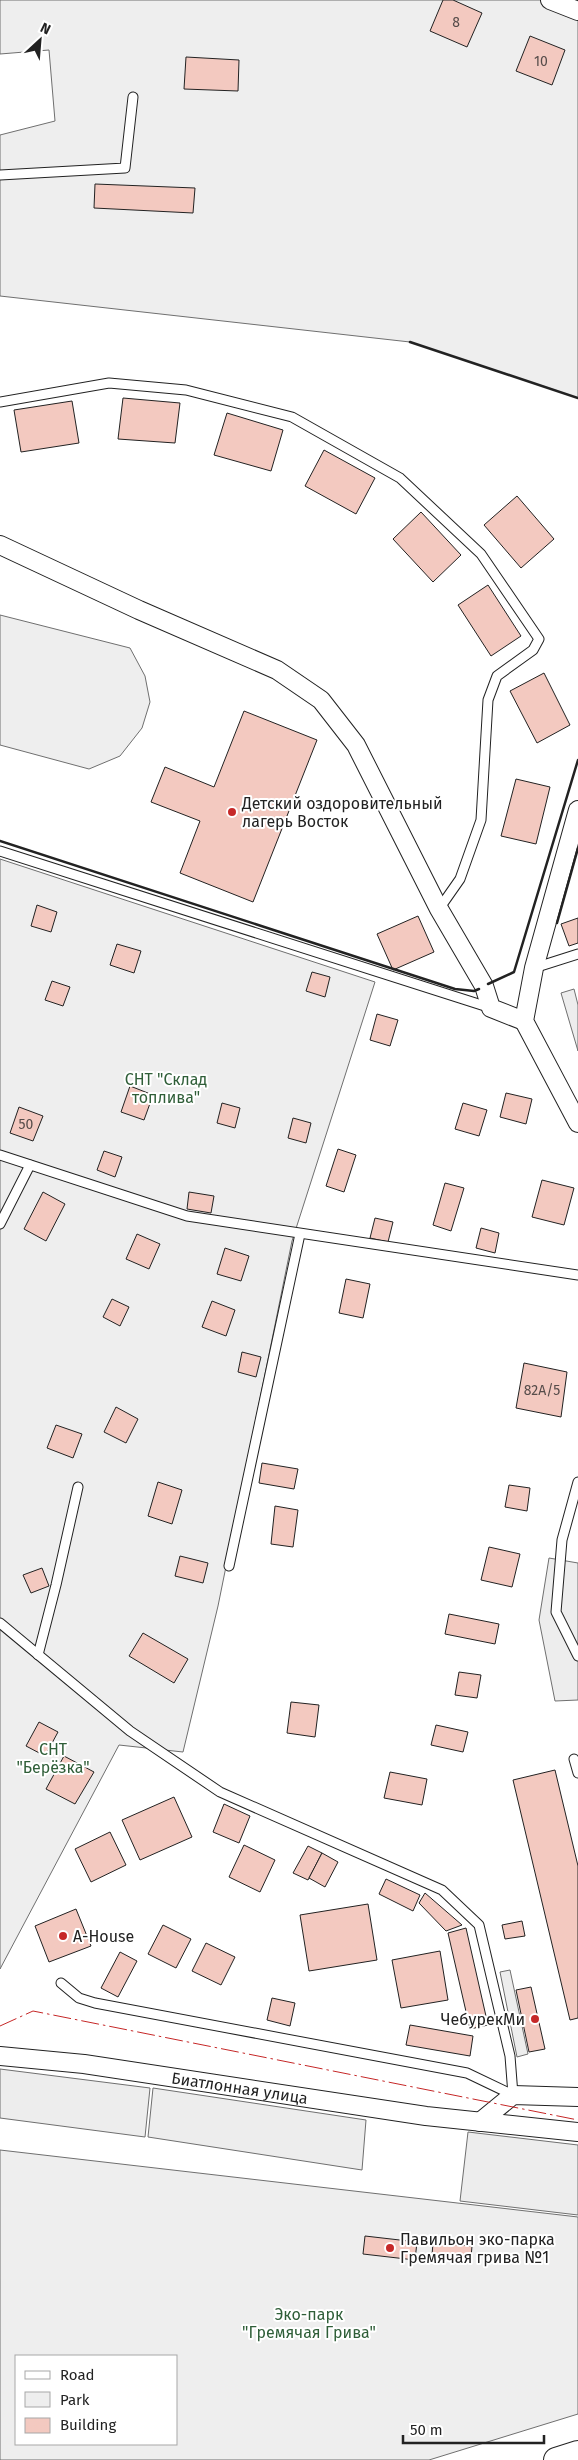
<svg xmlns="http://www.w3.org/2000/svg" width="578" height="2460" viewBox="0 0 578 2460" font-family="'Fira Sans',sans-serif">
  <rect width="100%" height="100%" fill="#fff"/>
  <!-- green -->
  <g fill="#eee" stroke="#6f6f6f" fill-rule="evenodd">
    <polygon points="0,0 578,0 578,398 410,342 0,296 0,135 55,121 49,50 0,54"/>
    <polygon points="0,615 130,648 145,676 150,702 142,728 120,756 89,769 0,745"/>
    <polygon points="0,859 375,982 292,1241 218,1606 183,1752 119,1745 0,1969"/>
    <path d="M0 2150 578 2217V2414L429 2460H0ZM16 2356H176V2444H16Z"/>
  </g>
  <!-- parking -->
  <g fill="#ededed" stroke="#6f6f6f">
    <polygon points="574,989 578,1005 578,1051 561,993"/>
    <polygon points="549,1558 578,1563 578,1700 555,1701 539,1620"/>
    <polygon points="510,1970 528,2054 517,2057 500,1972"/>
    <polygon points="0,2069 150,2088 145,2137 0,2118"/>
    <polygon points="153,2088 366,2120 362,2170 148,2137"/>
    <polygon points="468,2132 578,2145 578,2215 460,2201"/>
  </g>
  <!-- building -->
  <g fill="#f3c9c0" stroke="#222">
    <polygon points="443,0 453,0 482,13 467,47 430,31"/>
    <polygon points="530,36 565,50 552,85 516,71"/>
    <polygon points="186,57 239,60 238,91 184,89"/>
    <polygon points="95,184 195,188 193,213 94,208"/>
    <polygon points="123,398 180,403 175,443 118,439"/>
    <polygon points="72,401 79,443 21,452 14,410"/>
    <polygon points="227,413 283,430 271,471 214,455"/>
    <polygon points="324,450 375,478 356,514 305,486"/>
    <polygon points="517,496 554,539 521,568 484,525"/>
    <polygon points="421,512 461,555 433,582 393,539"/>
    <polygon points="488,585 521,636 491,656 458,605"/>
    <polygon points="544,673 570,725 537,743 510,691"/>
    <polygon points="244,711 317,740 253,902 180,873 200,821 151,802 165,767 214,787"/>
    <polygon points="516,779 550,787 536,844 501,836"/>
    <polygon points="37,905 57,912 51,932 31,926"/>
    <polygon points="418,916 434,952 393,970 377,934"/>
    <polygon points="578,918 578,943 569,946 561,924"/>
    <polygon points="117,944 141,951 134,973 110,965"/>
    <polygon points="312,972 330,977 325,997 306,991"/>
    <polygon points="52,981 70,987 63,1006 45,1000"/>
    <polygon points="377,1014 398,1020 390,1046 370,1040"/>
    <polygon points="130,1086 153,1095 144,1120 121,1112"/>
    <polygon points="506,1093 532,1099 526,1124 500,1117"/>
    <polygon points="222,1103 240,1108 235,1128 217,1123"/>
    <polygon points="463,1103 487,1110 479,1136 455,1129"/>
    <polygon points="19,1107 43,1116 33,1141 10,1133"/>
    <polygon points="293,1118 311,1123 306,1143 288,1138"/>
    <polygon points="338,1149 356,1155 344,1192 326,1186"/>
    <polygon points="104,1151 122,1157 115,1177 97,1170"/>
    <polygon points="542,1180 574,1188 564,1225 532,1217"/>
    <polygon points="445,1183 464,1188 451,1231 433,1225"/>
    <polygon points="43,1192 65,1204 46,1241 24,1229"/>
    <polygon points="189,1192 214,1196 211,1213 187,1209"/>
    <polygon points="375,1218 393,1222 388,1242 370,1238"/>
    <polygon points="481,1228 499,1233 495,1253 476,1248"/>
    <polygon points="137,1234 160,1244 149,1269 126,1259"/>
    <polygon points="225,1248 249,1256 241,1281 217,1274"/>
    <polygon points="346,1279 370,1284 363,1318 339,1313"/>
    <polygon points="112,1299 129,1307 120,1326 103,1317"/>
    <polygon points="212,1301 235,1310 226,1336 202,1327"/>
    <polygon points="242,1352 261,1357 256,1377 238,1372"/>
    <polygon points="524,1363 567,1372 561,1417 516,1408"/>
    <polygon points="116,1407 138,1419 126,1443 104,1432"/>
    <polygon points="56,1425 82,1434 73,1458 47,1448"/>
    <polygon points="262,1463 298,1469 294,1489 259,1483"/>
    <polygon points="158,1482 182,1490 172,1524 148,1516"/>
    <polygon points="509,1485 530,1488 527,1511 505,1507"/>
    <polygon points="275,1506 298,1510 293,1547 271,1544"/>
    <polygon points="489,1547 520,1554 512,1587 481,1580"/>
    <polygon points="180,1556 208,1563 203,1583 175,1576"/>
    <polygon points="42,1568 49,1586 31,1593 23,1575"/>
    <polygon points="449,1614 499,1624 495,1644 445,1634"/>
    <polygon points="143,1633 188,1659 174,1683 129,1656"/>
    <polygon points="459,1672 481,1675 477,1698 455,1695"/>
    <polygon points="291,1702 319,1705 315,1737 287,1733"/>
    <polygon points="39,1722 58,1732 45,1756 26,1746"/>
    <polygon points="436,1725 468,1732 463,1752 431,1745"/>
    <polygon points="64,1756 94,1772 75,1804 46,1789"/>
    <polygon points="555,1770 578,1866 578,2018 570,2020 513,1780"/>
    <polygon points="390,1772 427,1779 422,1805 384,1798"/>
    <polygon points="174,1797 192,1837 140,1860 122,1820"/>
    <polygon points="224,1804 250,1816 239,1843 213,1832"/>
    <polygon points="110,1832 126,1865 91,1882 75,1849"/>
    <polygon points="244,1845 275,1860 260,1892 229,1877"/>
    <polygon points="308,1846 322,1853 308,1880 293,1873"/>
    <polygon points="322,1853 338,1862 325,1887 309,1878"/>
    <polygon points="386,1879 420,1895 413,1911 379,1894"/>
    <polygon points="425,1893 462,1925 446,1931 419,1903"/>
    <polygon points="368,1904 377,1960 309,1971 300,1915"/>
    <polygon points="76,1909 91,1946 49,1962 35,1926"/>
    <polygon points="522,1921 525,1936 505,1939 502,1925"/>
    <polygon points="163,1925 191,1939 176,1968 148,1954"/>
    <polygon points="466,1928 488,2025 470,2029 448,1933"/>
    <polygon points="206,1943 235,1957 221,1985 192,1971"/>
    <polygon points="440,1951 448,2000 401,2008 392,1960"/>
    <polygon points="120,1952 137,1961 118,1997 101,1988"/>
    <polygon points="531,1987 545,2049 529,2052 516,1990"/>
    <polygon points="272,1998 295,2003 290,2026 267,2020"/>
    <polygon points="410,2025 473,2036 470,2056 406,2045"/>
    <polygon points="365,2236 417,2242 415,2260 363,2254"/>
    <polygon points="433,2243 472,2246 471,2258 432,2255"/>
  </g>
  <g fill="none" stroke-linecap="round" stroke-linejoin="round">
    <defs>
      <g id="lane">
        <polyline points="0,175 125,168 133,97"/>
        <polyline points="0,402 109,383 186,390 292,417 400,478 481,554 539,639 533,650 497,676 488,700 481,820 460,879 439,909"/>
        <polyline points="0,851 491,1008"/>
        <polyline points="534,968 578,954"/>
        <polyline points="0,1155 187,1216 578,1275"/>
        <polyline points="0,1224 30,1165"/>
        <polyline points="578,1482 562,1540 556,1612 578,1656"/>
        <polyline points="229,1566 300,1234"/>
        <polyline points="0,1623 130,1731 220,1792 442,1890 479,1925 510,2056 513,2095"/>
        <polyline points="38,1655 56,1585 78,1487"/>
        <polyline points="574,1759 578,1773"/>
        <polyline points="61,1983 79,1998 95,2003 467,2073 513,2095"/>
      </g>
      <g id="street">
        <polyline points="550,0 578,11"/>
        <polyline points="0,545 139,610 277,670 321,700 356,745 439,909 484,986 491,1008 524,1021"/>
        <polyline points="578,810 534,968 524,1021 578,1123"/>
        <path id="s1" d="M0 2056 84 2064 426 2116 578 2132"/>
        <polyline points="480,2122 513,2095 578,2097"/>
      </g>
      <polyline id="secondary" points="556,2460 578,2453"/>
    </defs>
    <!-- lane casing -->
    <use href="#lane" stroke="#222" stroke-width="11"/>
    <!-- street casing -->
    <use href="#street" stroke="#222" stroke-width="20"/>
    <!-- secondary casing -->
    <use href="#secondary" stroke="#222" stroke-width="26"/>
    <!-- lane -->
    <use href="#lane" stroke="#fff" stroke-width="9"/>
    <!-- street -->
    <use href="#street" stroke="#fff" stroke-width="18"/>
    <!-- secondary -->
    <use href="#secondary" stroke="#fff" stroke-width="24"/>
    <!-- wall -->
    <g stroke="#222" stroke-width="2.5">
      <polyline points="410,342 578,398"/>
      <polyline points="0,841 455,989 474,991 479,989"/>
      <polyline points="557,923 578,848"/>
      <polyline points="488,984 514,972 578,760"/>
    </g>
    <!-- power -->
    <polyline stroke="#c62828" stroke-width="1" stroke-dasharray="18 4 2.5 4" stroke-linecap="butt" points="0,2026 33,2011 578,2120"/>
  </g>
  <!-- markers -->
  <g fill="#c62828" stroke="#fff" stroke-width="2">
    <circle cx="232" cy="812" r="5"/>
    <circle cx="63" cy="1936" r="5"/>
    <circle cx="535" cy="2019" r="5"/>
    <circle cx="390" cy="2248" r="5"/>
  </g>
  <g text-anchor="middle" dominant-baseline="central" stroke-width="4" stroke-linejoin="round" paint-order="stroke">
    <!-- number labels -->
    <g font-size="14" fill="#564c4a">
      <text x="456" y="22">8</text>
      <text x="541" y="61">10</text>
      <text x="26" y="1124">50</text>
      <text x="542" y="1390">82А/5</text>
    </g>
    <!-- poi labels -->
    <g font-size="16" fill="#222" stroke="#fff" text-anchor="start">
      <text x="242" y="803">Детский оздоровительный<tspan x="242" dy="18">лагерь Восток</tspan></text>
      <text x="73" y="1936">A-House</text>
      <text x="525" y="2019" text-anchor="end">ЧебурекМи</text>
      <text x="400" y="2239">Павильон эко-парка<tspan x="400" dy="18">Гремячая грива №1</tspan></text>
    </g>
    <!-- park labels -->
    <g font-size="16" fill="#2f5e38" stroke="#fff">
      <text x="166" y="1079">СНТ "Склад<tspan x="166" dy="18">топлива"</tspan></text>
      <text x="53" y="1749">СНТ<tspan x="53" dy="18">"Берёзка"</tspan></text>
      <text x="309" y="2314">Эко-парк<tspan x="309" dy="18">"Гремячая Грива"</tspan></text>
    </g>
    <!-- street labels -->
    <g font-size="16" fill="#222" stroke="#fff">
      <text stroke="none"><textPath href="#s1" startOffset="242">Биатлонная улица</textPath></text>
    </g>
  </g>
  <!-- legend -->
  <rect x="15" y="2355" width="162" height="90" fill="#ffffff" stroke="#a7a7a7"/>
  <rect x="25" y="2371" width="25" height="8" fill="#ffffff" stroke="#a7a7a7"/>
  <text x="60" y="2380" font-size="15" fill="#222222">Road</text>
  <rect x="25" y="2392" width="25" height="15" fill="#eeeeee" stroke="#a7a7a7"/>
  <text x="60" y="2405" font-size="15" fill="#222222">Park</text>
  <rect x="25" y="2418" width="25" height="15" fill="#f3c9c0" stroke="#a7a7a7"/>
  <text x="60" y="2430" font-size="15" fill="#222222">Building</text>
  <!-- north arrow -->
  <g transform="translate(40 40) rotate(26)" stroke="#ffffff" stroke-width="4" paint-order="stroke">
  <path d="M0-4L9 19L0 12L-9 19Z" fill="#222222"/>
  <text y="-8" font-size="14" font-weight="bold" text-anchor="middle" fill="#222222">N</text>
  </g>
  <!-- scale -->
  <path d="M403 2435v8h141v-8" fill="none" stroke="#222222" stroke-width="2.5"/>
  <text x="410" y="2435" font-size="15" fill="#222222" stroke="#ffffff" stroke-width="4" paint-order="stroke">50 m</text>
</svg>
